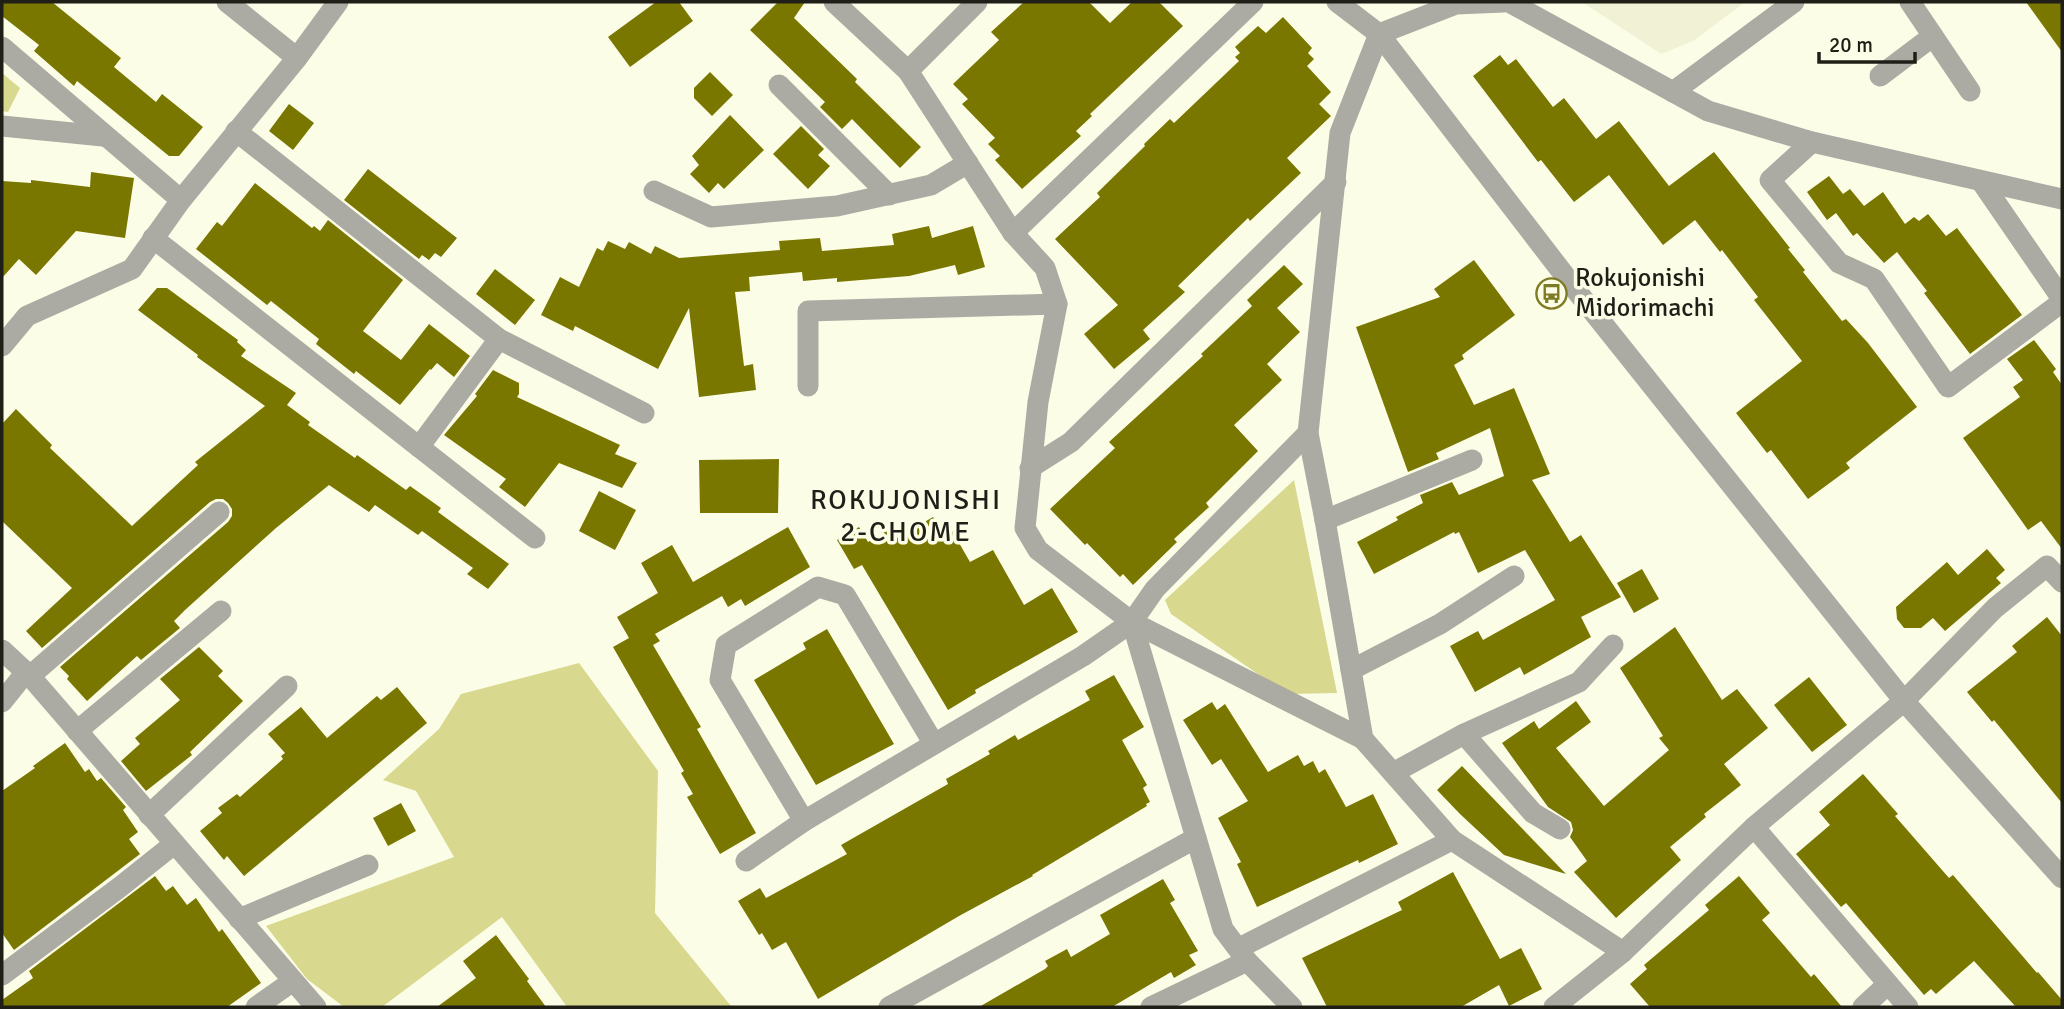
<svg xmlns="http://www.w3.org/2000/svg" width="2064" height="1009" viewBox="0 0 2064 1009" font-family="Signika,sans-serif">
  <rect width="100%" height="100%" fill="#fcfde7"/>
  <!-- built -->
  <polygon fill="#f1f2d5" points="1582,2 1745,2 1693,41 1661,54"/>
  <!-- green -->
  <g fill="#d8d88e">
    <polygon points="2,73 20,88 8,112 2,111"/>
    <polygon points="1294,480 1337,693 1287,694 1171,614 1165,600"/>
    <polygon points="579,663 658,771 655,913 731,1006 567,1007 502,917 382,1007 344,1007 307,979 266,926 454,857 416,791 383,780 439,729 461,694"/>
  </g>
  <!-- building -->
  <g fill="#797700">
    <polygon points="2,2 52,2 121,58 114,67 156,102 162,94 203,127 179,156 169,156 77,81 74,86 34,51 39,45 2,16"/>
    <polygon points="656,2 679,2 693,21 630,67 608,37"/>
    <polygon points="778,2 805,2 794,18 857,79 855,82 921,147 900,168 852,119 842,129 820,107 825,102 750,30"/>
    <polygon points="1024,2 1089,2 1110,23 1132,2 1159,2 1183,26 1090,114 1092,116 1076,131 1081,136 1022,189 995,160 1000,156 988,144 995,138 962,104 968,99 953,84 999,40 991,32"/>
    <polygon points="2026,2 2062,2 2062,52"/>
    <polygon points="1283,17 1312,48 1308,53 1314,59 1307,66 1331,92 1319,104 1331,116 1287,158 1301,173 1250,221 1248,218 1178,286 1185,292 1143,330 1150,339 1114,369 1084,334 1118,305 1055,239 1100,197 1097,193 1145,146 1144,144 1170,119 1174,123 1239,61 1235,57 1240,53 1235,47 1258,26 1266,33"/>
    <polygon points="1500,55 1508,65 1516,59 1553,107 1564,98 1596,139 1619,121 1669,186 1714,152 1790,248 1788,249 1805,270 1803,272 1842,321 1846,319 1868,343 1917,407 1846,463 1850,468 1808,499 1771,450 1767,453 1736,413 1802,361 1754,300 1758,297 1722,250 1720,252 1695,220 1663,245 1609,175 1574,202 1541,160 1538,162 1473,76"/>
    <polygon points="710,72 733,95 712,116 694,98 694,88"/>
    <polygon points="289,104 314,123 293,150 269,131"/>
    <polygon points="730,115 764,150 724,189 718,183 709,193 690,174 699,165 692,156"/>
    <polygon points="801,126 824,149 818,155 830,166 808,189 773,154"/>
    <polygon points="368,169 457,238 441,257 435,253 429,260 422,255 419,259 344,200"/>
    <polygon points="91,172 134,178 125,238 76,231 36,275 19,259 2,278 2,181 31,183 31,180 90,187"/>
    <polygon points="1829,176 1843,194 1850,189 1864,206 1883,192 1905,224 1914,217 1919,221 1928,214 1946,236 1957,228 2022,315 1970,354 1924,293 1927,291 1897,252 1884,263 1857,233 1853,236 1836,213 1827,220 1807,192"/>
    <polygon points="255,183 312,228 314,226 320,231 328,220 403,280 363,331 401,360 429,324 470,356 454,377 437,363 431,370 430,369 400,405 356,371 354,374 316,344 319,339 271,301 267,305 196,249 217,222 222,226"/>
    <polygon points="929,226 932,238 973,226 985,267 958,275 955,265 909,276 837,282 837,278 803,281 802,272 749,277 750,291 735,292 744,366 753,364 756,390 699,397 689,308 658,369 575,326 573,331 541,315 560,277 579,287 597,248 603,251 608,241 625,249 629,242 651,254 655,246 679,258 780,250 779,241 820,238 822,251 894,245 892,234"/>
    <polygon points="1474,260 1515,315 1462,355 1464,359 1454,365 1474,405 1514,388 1550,474 1532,480 1570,542 1581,535 1621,597 1581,617 1591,637 1524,675 1520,667 1475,692 1450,646 1478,631 1483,640 1555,600 1525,550 1478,573 1459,532 1455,534 1454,532 1374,574 1357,542 1398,520 1396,517 1423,503 1420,495 1452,482 1459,495 1504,476 1490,428 1436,453 1439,459 1408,472 1356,327 1440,297 1434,289"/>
    <polygon points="1284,265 1303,284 1277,308 1300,332 1267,364 1282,380 1234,425 1258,451 1206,503 1209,507 1174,539 1177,542 1133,585 1123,574 1120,577 1087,543 1085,545 1050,509 1115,448 1109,442 1203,356 1201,354 1252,306 1247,300"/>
    <polygon points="495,269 535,300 515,325 476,294"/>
    <polygon points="157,288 167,288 238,340 237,342 246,350 241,356 296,393 287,405 310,422 308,425 355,458 357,455 406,490 410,486 441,508 438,512 509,564 488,589 467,574 473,568 422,531 418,535 375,505 369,512 329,485 276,528 185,610 174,621 180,628 141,660 137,656 87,701 67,679 69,676 60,667 228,522 232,516 232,509 228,503 223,499 216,499 210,502 42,648 26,631 72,588 2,521 2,424 16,409 52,445 50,448 132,526 198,465 195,462 265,406 197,357 198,355 138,310"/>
    <polygon points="2034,340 2056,369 2053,372 2062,385 2062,549 2041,521 2028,530 1963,438 2020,397 2013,387 2023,380 2007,359"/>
    <polygon points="493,370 519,383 519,394 517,397 620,445 615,454 637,463 622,488 559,463 525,507 499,487 506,479 444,435 477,396 475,394"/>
    <polygon points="779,459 778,513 700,513 699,460"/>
    <polygon points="599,491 636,510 615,550 579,531"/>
    <polygon points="933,517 939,526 947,522 970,562 993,550 1024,605 1052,588 1078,632 975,690 976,693 948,710 862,565 854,569 837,540 859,527 868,542 886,531 892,541"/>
    <polygon points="788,527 810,567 745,606 741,599 728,607 722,596 655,634 660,641 653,645 701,727 697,729 756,833 720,854 687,797 693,794 681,773 684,771 613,647 629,638 617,617 658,593 641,563 672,545 693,582"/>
    <polygon points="1987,549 2005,570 1996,578 2001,583 1945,631 1933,618 1921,628 1904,628 1897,619 1896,607 1947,562 1958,575"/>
    <polygon points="1642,569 1659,599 1634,613 1617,583"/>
    <polygon points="2047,617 2062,636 2062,803 1994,720 1992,722 1967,692 2017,652 2012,646"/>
    <polygon points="1675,627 1722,700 1737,689 1768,728 1724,764 1741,785 1704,814 1706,817 1670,847 1681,860 1616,918 1574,872 1587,861 1570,837 1573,830 1571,822 1548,807 1502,743 1534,721 1539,729 1576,701 1591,722 1556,748 1604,806 1669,750 1659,738 1663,736 1620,668"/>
    <polygon points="827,629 894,744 816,785 754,680 806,649 803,643"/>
    <polygon points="199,647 223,671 218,676 243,701 190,752 192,755 146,791 121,761 140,744 135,738 180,700 160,679"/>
    <polygon points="1114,675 1144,727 1122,740 1147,785 1143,788 1150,802 1146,804 1147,806 1032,875 1033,876 959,916 818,999 786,942 772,950 762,933 759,935 738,901 760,888 766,898 847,854 841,845 948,784 946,779 990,754 988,751 1015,735 1018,740 1090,700 1085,691"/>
    <polygon points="1809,677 1847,725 1812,752 1774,705"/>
    <polygon points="397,687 427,723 244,876 227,856 224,860 200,831 222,813 218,808 237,794 240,797 283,759 281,756 285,753 268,734 301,707 327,738 377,696 381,700"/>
    <polygon points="1212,702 1217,710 1225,704 1268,772 1298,755 1304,766 1313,761 1319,773 1325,769 1346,807 1373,794 1398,844 1359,863 1358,860 1257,907 1237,864 1241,862 1218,818 1248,801 1221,759 1212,765 1183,720"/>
    <polygon points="65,743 85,772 89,769 97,781 101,778 126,807 123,810 138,832 129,839 140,854 14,950 2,933 2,791 35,768 33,766"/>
    <polygon points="1462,766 1566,874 1504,855 1460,814 1437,790"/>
    <polygon points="1863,774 1898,814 1895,816 1949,878 1953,875 2037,973 2038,972 2062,1000 2062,1007 2016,1007 1974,961 1936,994 1931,989 1924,995 1846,903 1841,907 1796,854 1830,825 1819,812"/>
    <polygon points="401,803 416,831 388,846 373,818"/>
    <polygon points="1453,872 1500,959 1521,948 1542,989 1509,1006 1499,985 1461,1007 1327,1007 1302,958 1402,910 1398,902"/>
    <polygon points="155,876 166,891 173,886 187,905 196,898 219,932 222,929 261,983 227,1007 2,1007 2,1000 33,978 29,971"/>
    <polygon points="1739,876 1770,913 1762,920 1811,977 1814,974 1842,1007 1650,1007 1630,984 1647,969 1644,965 1709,910 1705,905"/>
    <polygon points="1163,879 1175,900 1170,903 1198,951 1189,955 1196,965 1174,978 1171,972 1112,1007 979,1007 1045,969 1048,966 1045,961 1067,949 1071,957 1110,934 1100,915"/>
    <polygon points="496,935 529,979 527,981 546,1007 437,1007 476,978 463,961"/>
  </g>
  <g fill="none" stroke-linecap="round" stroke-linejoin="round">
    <!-- minor -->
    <g stroke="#ababa3" stroke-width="21">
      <polyline points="227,2 297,58"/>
      <polyline points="834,2 908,71 1013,233 1045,268 1057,304 1038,402 1025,528 1038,550 1132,622 1223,929 1247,961 1292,1007"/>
      <polyline points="1337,2 1379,34 1579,294 1904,701 2062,878"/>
      <polyline points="1504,2 1456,4 1379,34 1340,133 1308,433 1325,520 1363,739 1452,840 1623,952"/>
      <polyline points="1509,2 1708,111 1812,142 2062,199"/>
      <polyline points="1910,2 1970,91"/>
      <polyline points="2,47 181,200"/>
      <polyline points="908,71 977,2"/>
      <polyline points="1880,76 1933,36"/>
      <polyline points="779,85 889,195"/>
      <polyline points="1673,92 1794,2"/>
      <polyline points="2,126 103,136"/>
      <polyline points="236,131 499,339 644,413"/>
      <polyline points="1812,142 1770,180 1839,263 1874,279 1948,387 2062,302"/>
      <polyline points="1981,181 2062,299"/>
      <polyline points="654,191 711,217 837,206 931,185 968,163"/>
      <polyline points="1013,233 1253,2"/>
      <polyline points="153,238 535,538"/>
      <polyline points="2,346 27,316 132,269 181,200 297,58 338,2"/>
      <polyline points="808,386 808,311 1057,304"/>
      <polyline points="419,447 499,339"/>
      <polyline points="1030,468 1071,442 1336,182"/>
      <polyline points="1325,520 1472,460"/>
      <polyline points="1132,622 1363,739"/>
      <polyline points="2,650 30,676 316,1007"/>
      <polyline points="1351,670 1440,624 1514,576"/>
      <polyline points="30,676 219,512"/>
      <polyline points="2,702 26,672"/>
      <polyline points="77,731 221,611"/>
      <polyline points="1464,734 1533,813 1560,829"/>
      <polyline points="934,744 845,595 818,587 726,645 720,680 804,821 1083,656 1132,622 1155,589 1308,433"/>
      <polyline points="1393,773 1464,734 1579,682 1613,645"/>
      <polyline points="149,815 287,686"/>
      <polyline points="1754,827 1908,1007"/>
      <polyline points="746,861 804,821"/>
      <polyline points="239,919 368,865"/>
      <polyline points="1239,948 1452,840"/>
      <polyline points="2,975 120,887 174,844"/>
      <polyline points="256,1007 293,981"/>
      <polyline points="889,1007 1196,838"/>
      <polyline points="1151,1007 1247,961"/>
      <polyline points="1554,1007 1623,952 1754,827 1904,701 1995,608 2047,566 2062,582"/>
      <polyline points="1863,1007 1888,984"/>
    </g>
  </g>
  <!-- icons -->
  <defs>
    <symbol id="bus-ring" viewBox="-11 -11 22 22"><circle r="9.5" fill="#fcfde7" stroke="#7d7c24" stroke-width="1.5"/><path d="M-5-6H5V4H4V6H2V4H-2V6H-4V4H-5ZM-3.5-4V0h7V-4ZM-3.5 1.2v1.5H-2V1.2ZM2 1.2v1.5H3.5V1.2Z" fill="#7d7c24"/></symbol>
  </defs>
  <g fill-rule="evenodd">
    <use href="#bus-ring" x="1534" y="276" width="35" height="35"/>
  </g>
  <g text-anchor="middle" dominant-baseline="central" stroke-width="7" stroke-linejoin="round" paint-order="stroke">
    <!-- poi labels -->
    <g font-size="26" fill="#1f1f18" stroke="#fcfde7" text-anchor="start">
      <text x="1575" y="278">Rokujonishi<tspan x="1575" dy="30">Midorimachi</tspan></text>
    </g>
    <!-- neighbourhood labels -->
    <g font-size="28" letter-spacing="2" fill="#1f1f18" stroke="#fcfde7">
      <text x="906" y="500">ROKUJONISHI<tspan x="906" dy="32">2-CHOME</tspan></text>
    </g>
  </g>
  <!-- border -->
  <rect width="2064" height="1009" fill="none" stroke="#1f1f18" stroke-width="7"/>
  <!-- scale -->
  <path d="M1819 52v10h96v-10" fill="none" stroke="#1f1f18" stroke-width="3.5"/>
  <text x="1829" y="52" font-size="21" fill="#1f1f18" stroke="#fcfde7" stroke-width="5" paint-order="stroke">20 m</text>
</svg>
